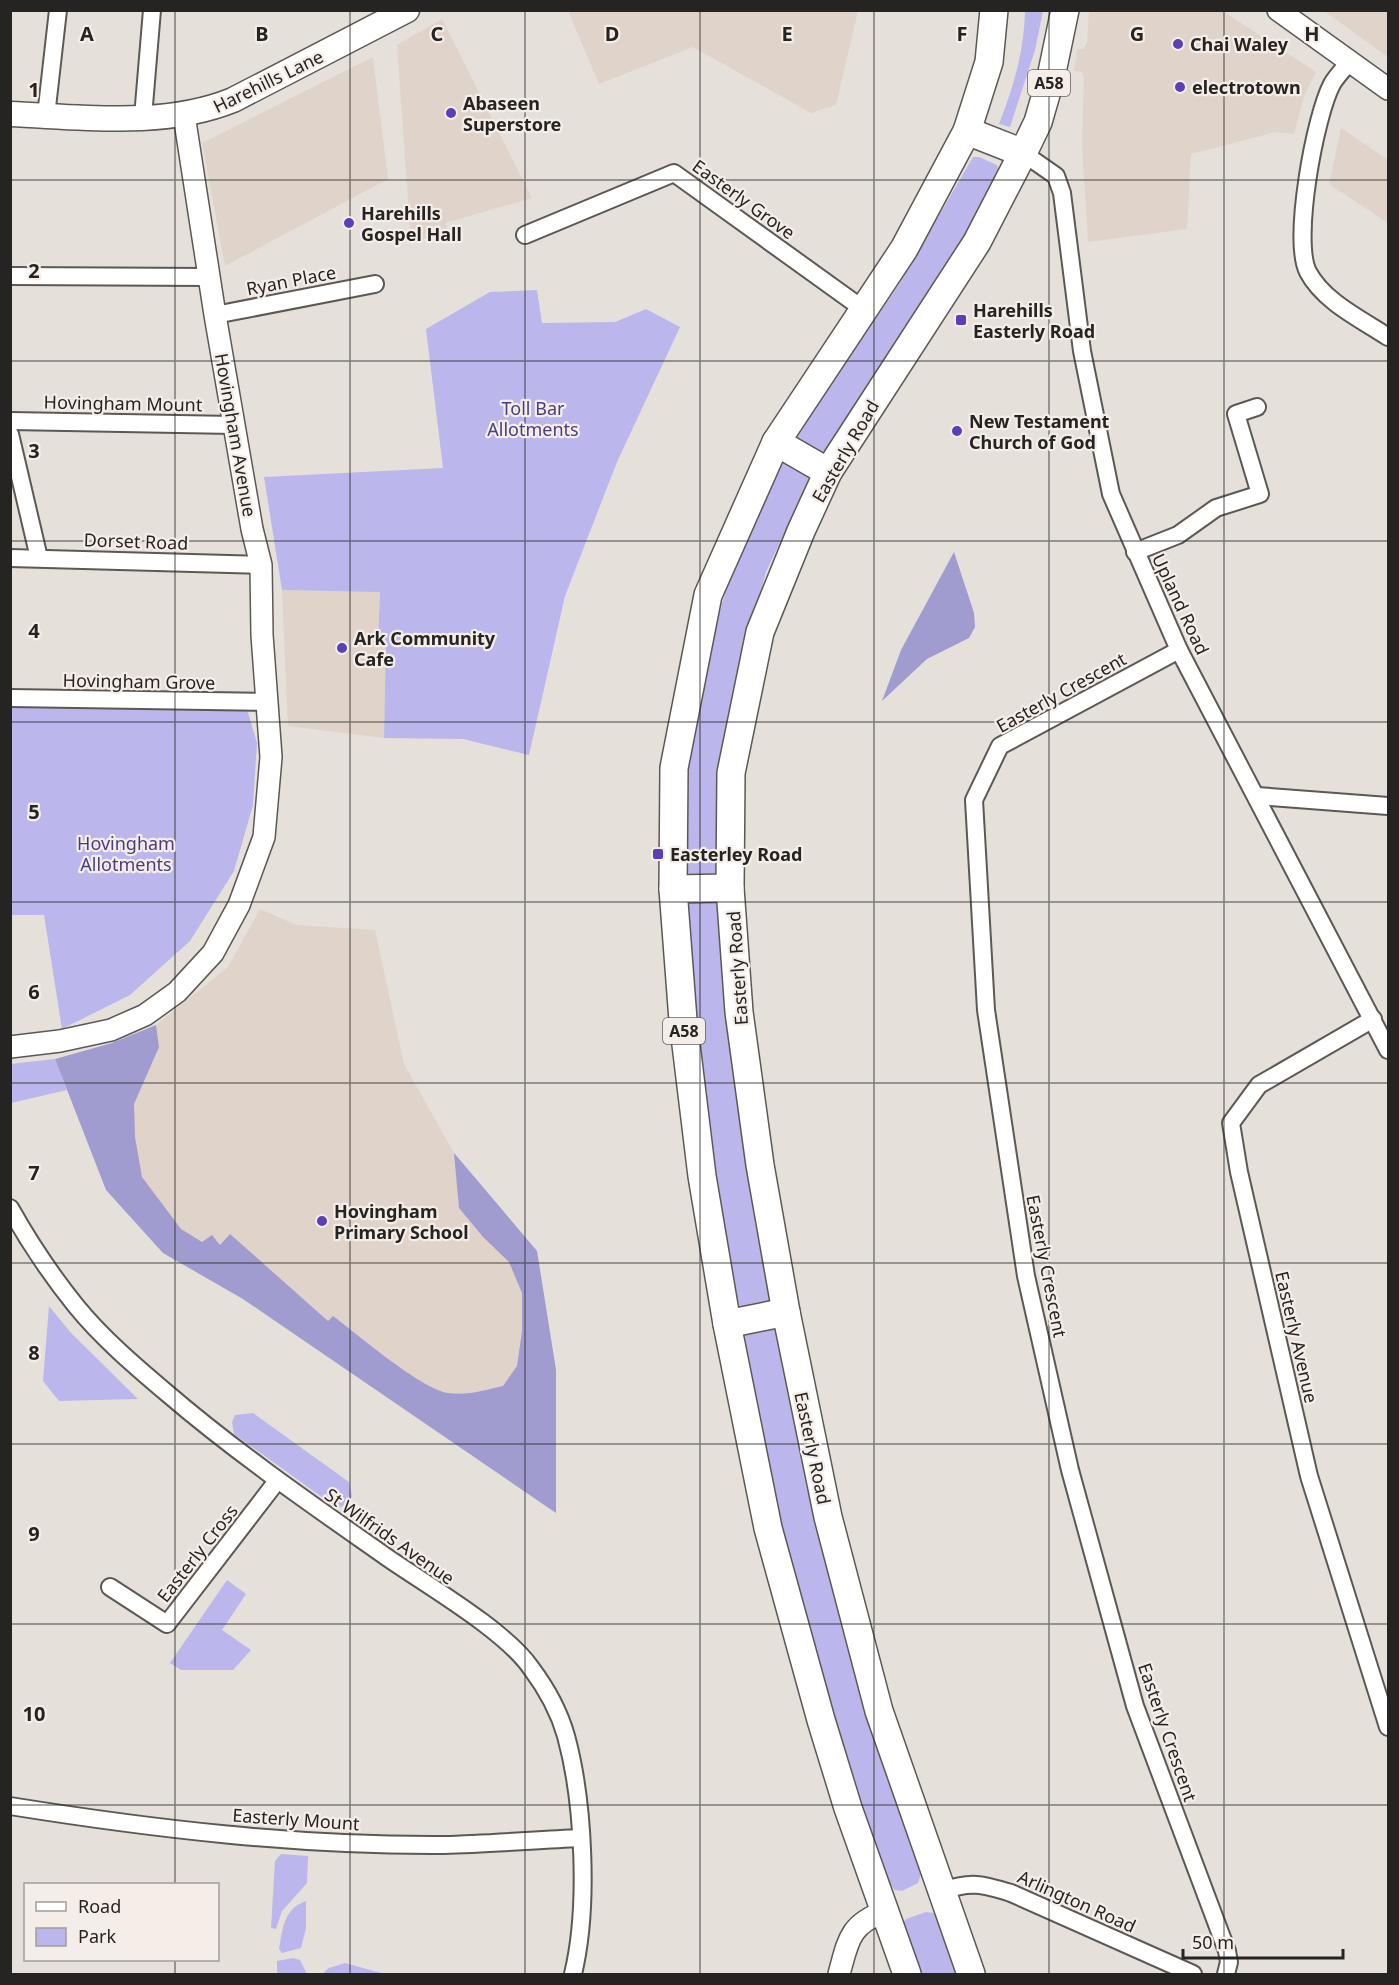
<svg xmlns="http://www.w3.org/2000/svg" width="1399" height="1985" viewBox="0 0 1399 1985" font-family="'Noto Sans',sans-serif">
  <rect width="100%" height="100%" fill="#e6e0db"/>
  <!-- built -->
  <g fill="#e0d3ca">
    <polygon points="1221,10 1316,72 1304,96 1294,134 1276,132 1191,154 1187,229 1088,242 1082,146 1084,77 1082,72 1074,71 1077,49 1083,49 1087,43 1089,11"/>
    <polygon points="568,11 858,11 836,105 811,113 693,47 599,84"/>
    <polygon points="1324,11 1388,11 1388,57"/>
    <polygon points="442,19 532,198 445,223 448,231 411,243 397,45"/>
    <polygon points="373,57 388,179 225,266 202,143"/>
    <polygon points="1341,128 1388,160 1388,223 1329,184"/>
    <polygon points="282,590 380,591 378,639 386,640 384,738 288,726"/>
    <polygon points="260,909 296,925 375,930 404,1064 454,1153 537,1251 556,1370 556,1513 243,1299 163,1253 106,1190 112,1043 156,1025 228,967"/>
  </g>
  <!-- green -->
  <g fill="#bbb7ec">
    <path d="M1025 11H1043L1035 50 1010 127 999 124C1014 86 1024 51 1025 11Z"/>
    <polygon points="973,157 979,157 997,165 999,172 969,233 826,450 818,453 798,440 796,434 898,286"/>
    <polygon points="537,290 542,323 615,322 646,309 680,327 617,462 565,596 529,755 463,739 384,738 386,640 378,639 380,592 282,590 264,477 443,468 426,329 490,292"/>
    <polygon points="781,460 808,475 808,482 766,572 728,717 721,757 717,872 715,876 691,876 684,868 688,755 702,675 734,561"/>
    <polygon points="11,706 247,709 257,743 253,805 234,871 190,941 130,995 62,1029 44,915 11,915"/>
    <path d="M718 899 770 1295 769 1303 742 1309 738 1304C712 1170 697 1037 687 901Z"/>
    <polygon points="55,1059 67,1090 11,1103 10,1064"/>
    <polygon points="49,1306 71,1333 138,1399 59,1401 43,1381"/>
    <path d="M772 1327 776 1332C814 1515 859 1698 921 1874L918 1883 902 1891 895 1890 888 1882C857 1789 827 1694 801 1599 778 1514 761 1427 743 1341L746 1333Z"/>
    <polygon points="253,1413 349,1482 352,1496 347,1505 337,1508 234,1434 232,1422 235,1415"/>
    <polygon points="227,1580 246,1594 222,1630 251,1650 233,1670 181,1670 170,1663"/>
    <polygon points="281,1854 308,1856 307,1883 282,1911 276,1929 271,1928 275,1861"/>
    <path d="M306 1901V1928L301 1948 282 1953 279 1949C283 1929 283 1909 306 1901Z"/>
    <polygon points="926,1912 934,1913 936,1917 958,1974 922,1974 903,1923 906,1919"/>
    <polygon points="293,1958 300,1960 307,1974 277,1974 277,1961"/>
    <polygon points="345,1963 385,1974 322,1974 329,1968"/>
  </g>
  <!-- forest -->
  <g fill="#a09cd0">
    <polygon points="954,552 974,613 975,627 969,638 927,659 882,701 901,650"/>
    <path d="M156 1025 159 1047 134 1104 135 1137 142 1177 181 1229 202 1242 212 1235 220 1245 230 1234 328 1321 333 1316C357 1334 421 1389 448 1393 467 1396 485 1390 503 1386L517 1366 522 1331V1293L509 1262 483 1237 459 1208 454 1153 537 1251 556 1370V1513L243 1299 163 1253 106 1190 55 1059 112 1043Z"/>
  </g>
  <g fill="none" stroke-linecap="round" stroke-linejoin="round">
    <defs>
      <g id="minor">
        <path d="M1349 62C1343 70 1336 77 1332 84 1315 116 1292 240 1308 272 1324 302 1361 319 1388 337"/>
        <polyline points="46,116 58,10"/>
        <polyline points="143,117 152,10"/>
        <polyline points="1023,153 1056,176 1062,193 1082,351 1111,494 1179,650 1388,1050"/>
        <polyline points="525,235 674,173 863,309"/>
        <polyline points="10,276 209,277"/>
        <polyline points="215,315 375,284"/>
        <polyline points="10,421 234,425"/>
        <polyline points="10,434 39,558"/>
        <polyline points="1135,552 1178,535 1216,508 1260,494 1236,414 1257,407"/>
        <polyline points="10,558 261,565"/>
        <polyline points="1179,650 1000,746 974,800 986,1010 1026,1276 1070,1470 1135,1706 1227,1951 1229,1962 1226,1974"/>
        <polyline points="10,698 267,702"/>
        <polyline points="1257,796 1388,806"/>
        <polyline points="1373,1019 1259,1085 1231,1123 1239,1172 1309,1476 1388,1727"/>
        <path d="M10 1208C29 1242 51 1275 76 1306 102 1338 136 1367 168 1394 237 1453 311 1504 385 1556 425 1584 505 1630 531 1668 546 1688 559 1711 566 1736 584 1802 589 1908 573 1974"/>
        <polyline points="110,1587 167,1624 277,1481"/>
        <path d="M10 1806C154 1829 299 1846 444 1845 489 1844 535 1840 580 1838"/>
        <path d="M942 1891C971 1881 982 1884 1011 1893L1193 1974"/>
      </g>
      <g id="tertiary">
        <polyline points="1278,10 1388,89"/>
        <polyline points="10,1047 60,1041 111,1030 145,1015 177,992 213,953 239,905 264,837 271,757 262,635 261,565 252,529 215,315 184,115"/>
        <path d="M839 1974C848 1942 849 1924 884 1912"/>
      </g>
      <path id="secondary" d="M10 114C83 117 164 128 233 100L407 10"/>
      <g id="primary">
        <polyline points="967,131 1023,153"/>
        <polyline points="776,442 828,472"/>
        <polyline points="673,889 730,888"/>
        <polyline points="727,1324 786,1312"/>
        <polyline points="907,1974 848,1808 821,1720 768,1528 727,1324 702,1176 683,1020 673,889 674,768 708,595 776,442 904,249 967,131 989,62 994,10"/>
        <polyline points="971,1974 879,1711 828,1517 786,1312 760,1165 739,1012 730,888 731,773 760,632 801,531 828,472 977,242 1023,153 1038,122 1051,77 1065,10"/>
      </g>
    </defs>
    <!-- minor casing -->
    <use href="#minor" stroke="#5e5854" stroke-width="20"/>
    <!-- tertiary casing -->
    <use href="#tertiary" stroke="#5e5854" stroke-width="24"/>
    <!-- secondary casing -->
    <use href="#secondary" stroke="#5e5854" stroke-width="27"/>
    <!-- primary casing -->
    <use href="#primary" stroke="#5e5854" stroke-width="30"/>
    <!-- minor -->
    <use href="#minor" stroke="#fff" stroke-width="16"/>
    <!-- tertiary -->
    <use href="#tertiary" stroke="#fff" stroke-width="21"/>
    <!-- secondary -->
    <use href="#secondary" stroke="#fff" stroke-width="24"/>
    <!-- primary -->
    <use href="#primary" stroke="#fff" stroke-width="27"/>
  </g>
  <!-- grid -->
  <path fill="none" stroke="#262422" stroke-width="1.5" stroke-opacity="0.55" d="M175 10V1884M350 10V1974M525 10V1974M700 10V1974M874 10V1974M1049 10V1974M1224 10V1974M10 180H1388M10 361H1388M10 541H1388M10 722H1388M10 902H1388M10 1083H1388M10 1263H1388M10 1444H1388M10 1624H1388M10 1805H1388M175 1960V1974"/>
  <!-- markers -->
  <g fill="#5b3fb7" stroke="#f4ede8" stroke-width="2">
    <circle cx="1178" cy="44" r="6"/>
    <circle cx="1180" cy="87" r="6"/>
    <circle cx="451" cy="113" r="6"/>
    <circle cx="349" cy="223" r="6"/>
    <rect x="955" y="314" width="12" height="12" rx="3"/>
    <circle cx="957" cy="431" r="6"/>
    <circle cx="342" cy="648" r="6"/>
    <rect x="652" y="848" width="12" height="12" rx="3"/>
    <circle cx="322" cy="1221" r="6"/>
  </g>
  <g text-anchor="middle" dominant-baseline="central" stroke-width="4.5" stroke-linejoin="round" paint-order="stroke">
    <!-- shield labels -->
    <g fill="#f4ede8" stroke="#64605d" stroke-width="1.5">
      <rect x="1028" y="70" width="42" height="26" rx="4.5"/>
      <rect x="663" y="1018" width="42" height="26" rx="4.5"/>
    </g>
    <g font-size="16" font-weight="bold" fill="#262422">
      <text x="1049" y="83">A58</text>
      <text x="684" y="1031">A58</text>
    </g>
    <!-- poi labels -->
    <g font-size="18" font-weight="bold" fill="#262422" stroke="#f4ede8" text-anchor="start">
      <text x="1190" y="44">Chai Waley</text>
      <text x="1192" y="87">electrotown</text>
      <text x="463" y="103">Abaseen<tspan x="463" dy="21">Superstore</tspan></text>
      <text x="361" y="213">Harehills<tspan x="361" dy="21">Gospel Hall</tspan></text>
      <text x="973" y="310">Harehills<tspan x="973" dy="21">Easterly Road</tspan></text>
      <text x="969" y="421">New Testament<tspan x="969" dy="21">Church of God</tspan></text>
      <text x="354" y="638">Ark Community<tspan x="354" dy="21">Cafe</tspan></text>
      <text x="670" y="854">Easterley Road</text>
      <text x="334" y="1211">Hovingham<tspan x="334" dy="21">Primary School</tspan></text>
    </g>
    <!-- street labels -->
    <g font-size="18" fill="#262422" stroke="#f4ede8">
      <text transform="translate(268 81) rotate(-26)">Harehills Lane</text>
      <text transform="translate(744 199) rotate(36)">Easterly Grove</text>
      <text transform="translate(291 280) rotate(-11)">Ryan Place</text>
      <text transform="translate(123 403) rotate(1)">Hovingham Mount</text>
      <text transform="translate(236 435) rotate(80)">Hovingham Avenue</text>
      <text transform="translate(845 451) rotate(-60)">Easterly Road</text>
      <text transform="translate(136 541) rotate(2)">Dorset Road</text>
      <text transform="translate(1181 604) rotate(65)">Upland Road</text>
      <text transform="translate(139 681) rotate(1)">Hovingham Grove</text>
      <text transform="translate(1061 692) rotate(-29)">Easterly Crescent</text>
      <text transform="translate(737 968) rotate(-94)">Easterly Road</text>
      <text transform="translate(1047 1266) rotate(79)">Easterly Crescent</text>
      <text transform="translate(1297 1337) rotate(77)">Easterly Avenue</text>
      <text transform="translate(813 1448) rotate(78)">Easterly Road</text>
      <text transform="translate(390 1536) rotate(35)">St Wilfrids Avenue</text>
      <text transform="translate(197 1553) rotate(-52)">Easterly Cross</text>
      <text transform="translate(1168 1732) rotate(71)">Easterly Crescent</text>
      <text transform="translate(296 1819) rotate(4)">Easterly Mount</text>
      <text transform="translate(1077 1901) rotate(24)">Arlington Road</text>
    </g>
    <!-- park labels -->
    <g font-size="18" fill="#483e7f" stroke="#f4ede8">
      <text x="533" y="408">Toll Bar<tspan x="533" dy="21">Allotments</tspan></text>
      <text x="126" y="843">Hovingham<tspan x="126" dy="21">Allotments</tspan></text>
    </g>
  </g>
  <g font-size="20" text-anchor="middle" font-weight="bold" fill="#262422" stroke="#f4ede8" stroke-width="4.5" stroke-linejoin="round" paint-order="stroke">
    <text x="87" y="41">A</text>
    <text x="262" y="41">B</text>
    <text x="437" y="41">C</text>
    <text x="612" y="41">D</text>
    <text x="787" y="41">E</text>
    <text x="962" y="41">F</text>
    <text x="1137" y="41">G</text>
    <text x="1312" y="41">H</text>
    <text x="34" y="97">1</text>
    <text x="34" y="278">2</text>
    <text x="34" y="458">3</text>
    <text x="34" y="638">4</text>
    <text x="34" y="819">5</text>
    <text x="34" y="999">6</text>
    <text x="34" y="1180">7</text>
    <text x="34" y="1360">8</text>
    <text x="34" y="1541">9</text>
    <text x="34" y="1721">10</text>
  </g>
  <!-- border -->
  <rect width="1399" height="1985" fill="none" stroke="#262422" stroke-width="24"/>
  <!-- legend -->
  <rect x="24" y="1883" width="195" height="78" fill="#f4ede8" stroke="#a29d99" stroke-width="1.5"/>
  <rect x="36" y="1902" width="30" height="9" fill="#ffffff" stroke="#a29d99" stroke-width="1.5"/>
  <text x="78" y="1913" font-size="18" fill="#262422">Road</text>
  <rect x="36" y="1928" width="30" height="18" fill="#bbb7ec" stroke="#a29d99" stroke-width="1.5"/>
  <text x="78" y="1943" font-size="18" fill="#262422">Park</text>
  <!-- scale -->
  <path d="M1183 1949v9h160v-9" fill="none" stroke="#262422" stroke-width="3"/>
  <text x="1192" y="1949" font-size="18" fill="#262422" stroke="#f4ede8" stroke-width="4.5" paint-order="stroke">50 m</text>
</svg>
